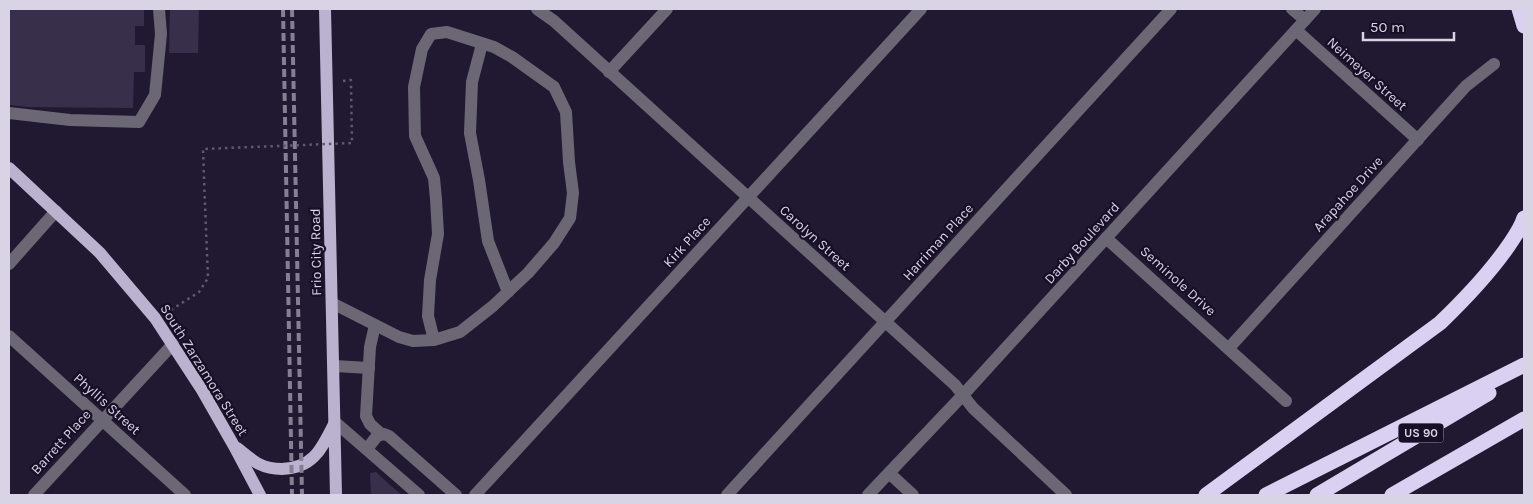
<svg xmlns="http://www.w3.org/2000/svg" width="1533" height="504" viewBox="0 0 1533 504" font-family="Karla,sans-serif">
  <rect width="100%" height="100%" fill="#211931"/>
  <!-- building -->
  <g fill="#38304b">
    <polygon points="9,9 144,9 144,26 135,26 135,45 145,45 145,72 134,72 133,108 28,107 9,105"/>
    <polygon points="170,9 199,9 198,53 169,53"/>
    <polygon points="376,472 390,485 402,495 371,495 370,473"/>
  </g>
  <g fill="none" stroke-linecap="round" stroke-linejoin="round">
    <!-- path -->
    <g stroke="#60596f" stroke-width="2.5" stroke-dasharray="2.5 4" stroke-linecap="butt">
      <polyline points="343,81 351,80 351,84"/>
      <polyline points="171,310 199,292 208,278 205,205"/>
    </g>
    <!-- minor -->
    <g stroke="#6b6775" stroke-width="12">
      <polyline points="537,9 554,21 955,385 973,408 1066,495"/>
      <polyline points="1292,9 1305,20"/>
      <polyline points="1296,30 1418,140"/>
      <polyline points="482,44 472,82 470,133 479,180 488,241 508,292"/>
      <polyline points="609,72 667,9"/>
      <polyline points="9,113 70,120 139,122 155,95 161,34 159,9"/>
      <polyline points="1106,238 1286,401"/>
      <polyline points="9,264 56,211"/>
      <polyline points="332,303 399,337 413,341 434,340 460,332 493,306 528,273 554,243 570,218 573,193 569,162 566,112 554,87 512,57 494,47 447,32 431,34 422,49 414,87 415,136 434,178 436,199 438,234 430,280 428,316 434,340"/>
      <polyline points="375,325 370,347 366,416 370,424 381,434"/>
      <polyline points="9,336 185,495"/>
      <polyline points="1229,348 1466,86 1494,64"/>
      <polyline points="334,366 369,368"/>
      <polyline points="335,422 419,495"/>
      <polyline points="367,449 377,436 384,434 389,436 456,495"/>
      <polyline points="889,473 913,495"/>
      <polyline points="34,495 173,344"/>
      <polyline points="475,495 921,9"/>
      <polyline points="727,495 1171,9"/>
      <polyline points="868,495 963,395 1315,9"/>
    </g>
    <!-- major -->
    <g stroke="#bab2ce" stroke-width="12">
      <polyline points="325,9 336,495"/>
      <polyline points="9,168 100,253 155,318 202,390 234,446 260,495"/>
      <path d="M237 448C244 453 251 460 259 464 265 467 275 469 282 469 313 468 321 450 334 424"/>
    </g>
    <!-- highway -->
    <g stroke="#d9d0f2" stroke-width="15">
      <polyline points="1519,9 1524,26"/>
      <path d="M1206 495 1440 323C1465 299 1489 274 1509 245 1515 236 1521 228 1524 218"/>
      <polyline points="1266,495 1524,365"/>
      <polyline points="1317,495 1489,393"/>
      <polyline points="1392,495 1524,419"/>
    </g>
    <!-- rail -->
    <g stroke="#847f93" stroke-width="4" stroke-dasharray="8 4" stroke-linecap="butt">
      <polyline points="283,9 292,495"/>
      <polyline points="292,9 302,495"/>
    </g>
    <!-- path-bridge -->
    <polyline stroke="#60596f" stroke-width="2.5" stroke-dasharray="2.5 4" stroke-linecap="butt" points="205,205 203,149 352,143 351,84"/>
  </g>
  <g text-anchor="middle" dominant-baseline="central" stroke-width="4.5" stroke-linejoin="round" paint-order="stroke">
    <!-- shield labels -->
    <rect fill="#180f27" stroke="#9e99ac" stroke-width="1" x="1398.5" y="423.5" width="45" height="19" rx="4"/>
    <g font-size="12" font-weight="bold" fill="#d8d4e5">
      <text x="1421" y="433">US 90</text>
    </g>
    <!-- street labels -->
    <g font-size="14" fill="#d8d4e5" stroke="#180f27">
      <text transform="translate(1367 74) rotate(42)">Neimeyer Street</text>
      <text transform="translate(1348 194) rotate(-48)">Arapahoe Drive</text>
      <text transform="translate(815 238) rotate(42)">Carolyn Street</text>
      <text transform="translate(687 242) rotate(-48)">Kirk Place</text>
      <text transform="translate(938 242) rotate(-48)">Harriman Place</text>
      <text transform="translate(1082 243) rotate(-48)">Darby Boulevard</text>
      <text transform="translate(316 252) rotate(-91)">Frio City Road</text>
      <text transform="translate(1178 281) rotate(42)">Seminole Drive</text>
      <text transform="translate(204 370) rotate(58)">South Zarzamora Street</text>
      <text transform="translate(107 404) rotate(42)">Phyllis Street</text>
      <text transform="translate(61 442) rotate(-48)">Barrett Place</text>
    </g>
  </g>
  <!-- border -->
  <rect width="1533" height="504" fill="none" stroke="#d8d4e5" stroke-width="20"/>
  <!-- scale -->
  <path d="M1363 32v8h91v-8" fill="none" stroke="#d8d4e5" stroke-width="2.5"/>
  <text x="1370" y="32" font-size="15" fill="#d8d4e5" stroke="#180f27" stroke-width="4" paint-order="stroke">50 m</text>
</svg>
